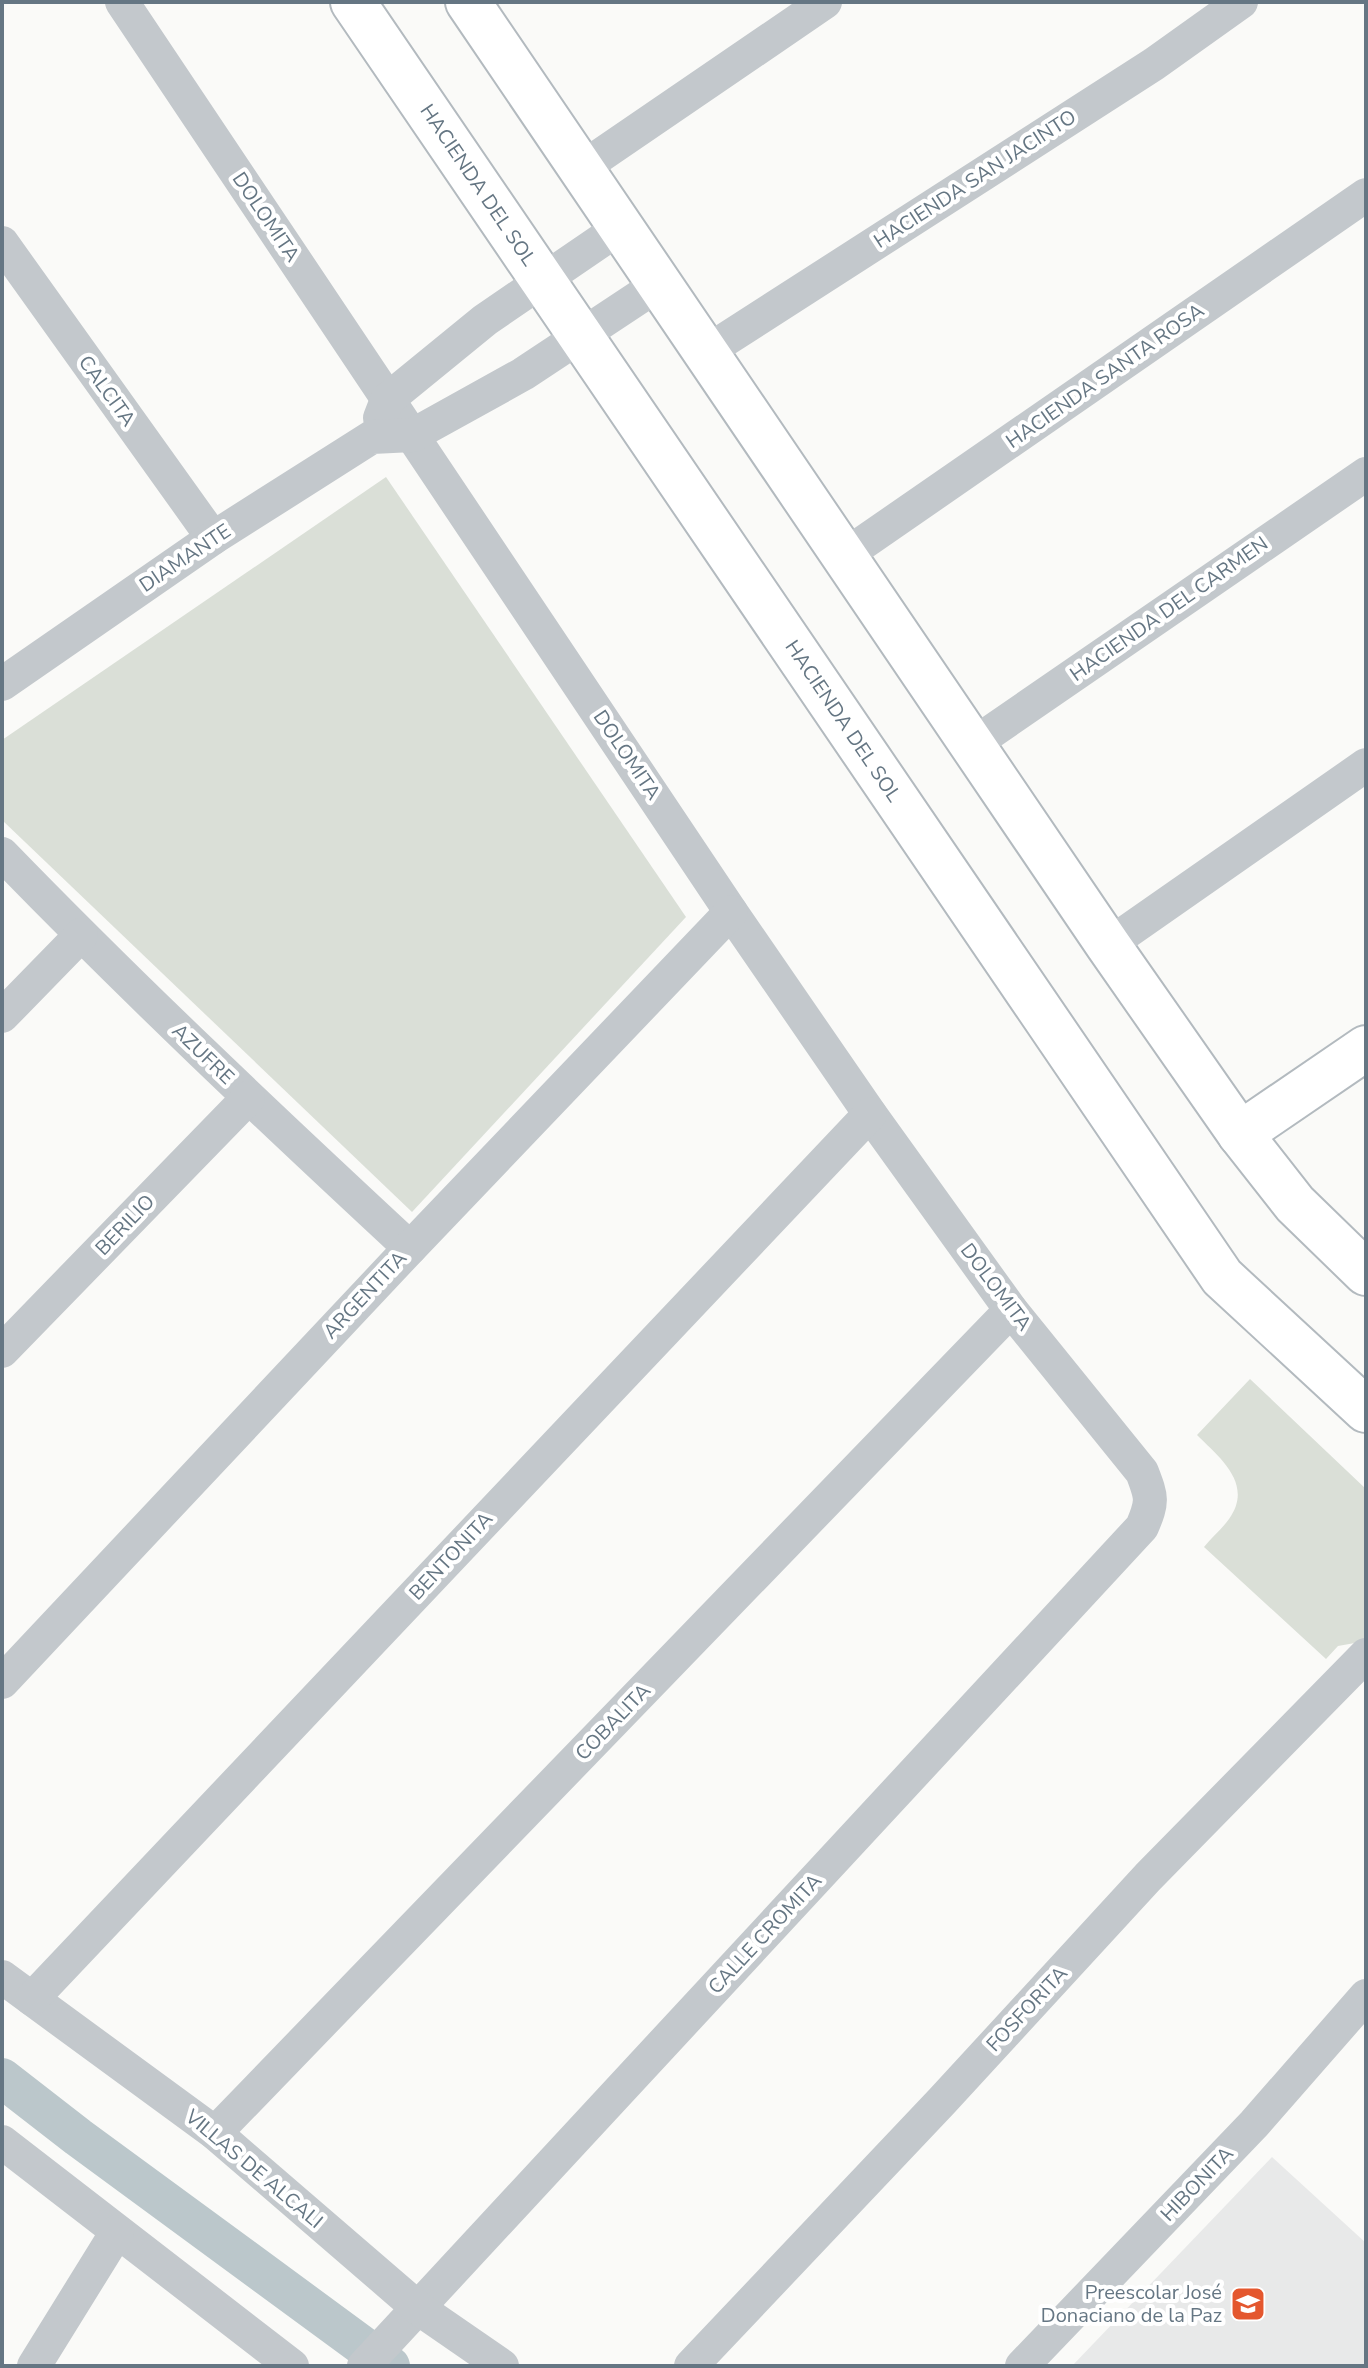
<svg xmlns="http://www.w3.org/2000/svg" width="1368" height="2368" viewBox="0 0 1368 2368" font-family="'Nunito Sans',sans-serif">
  <rect width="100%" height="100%" fill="#fafaf8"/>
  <!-- built -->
  <polygon fill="#e8e9e9" points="1272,2157 1366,2243 1366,2366 1072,2366"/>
  <!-- green -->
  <g fill="#dadfd7">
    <polygon points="386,477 686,917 412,1212 2,820 2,740"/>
    <path d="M1250 1379 1366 1489V1641L1338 1646 1326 1659 1204 1547C1212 1537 1222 1529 1229 1519 1254 1484 1220 1458 1197 1435Z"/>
  </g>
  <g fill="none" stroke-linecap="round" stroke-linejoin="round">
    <!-- canal -->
    <polyline stroke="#bbc7cb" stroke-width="40" points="2,2078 78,2137 390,2366"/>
    <defs>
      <g id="secondary">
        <polyline points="353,2 1222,1277 1366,1410"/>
        <polyline points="468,2 1108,945 1240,1134 1295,1204 1366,1273"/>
        <polyline points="1240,1134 1366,1048"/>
      </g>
    </defs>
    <!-- secondary casing -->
    <use href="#secondary" stroke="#b3babf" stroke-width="48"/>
    <!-- street -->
    <g stroke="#c3c8cc" stroke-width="34">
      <path d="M122 2 731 912 870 1114 1011 1310 1142 1472C1152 1498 1153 1501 1142 1527L364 2366"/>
      <polyline points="582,168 825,2"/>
      <polyline points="2,243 213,538"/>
      <polyline points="706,352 1154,64 1241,2"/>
      <polyline points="380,418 387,400 485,320 621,227"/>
      <polyline points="844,556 1366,195"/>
      <polyline points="2,684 213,538 372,437 413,435 523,374 659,284"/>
      <polyline points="972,745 1366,474"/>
      <path d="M2 854C134 990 271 1119 410 1248"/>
      <polyline points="1108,945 1366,765"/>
      <polyline points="2,1016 81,935"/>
      <polyline points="2,1351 248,1098"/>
      <polyline points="2,1682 410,1248 731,912"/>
      <polyline points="2,1977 215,2133 418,2308 502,2366"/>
      <polyline points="32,1999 870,1114"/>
      <polyline points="215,2133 1011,1310"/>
      <polyline points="2,2142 292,2366"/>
      <polyline points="34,2366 117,2232"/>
      <polyline points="691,2366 942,2101 1148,1877 1366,1655"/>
      <polyline points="1022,2366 1254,2124 1366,1996"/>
    </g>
    <!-- secondary -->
    <use href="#secondary" stroke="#fff" stroke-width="44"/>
  </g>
  <!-- icons -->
  <defs>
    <symbol id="school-square" viewBox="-11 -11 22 22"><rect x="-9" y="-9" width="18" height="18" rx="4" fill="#e4572e" stroke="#fff"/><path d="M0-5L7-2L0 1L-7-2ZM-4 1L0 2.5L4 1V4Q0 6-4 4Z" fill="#fff"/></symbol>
  </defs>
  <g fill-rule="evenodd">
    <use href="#school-square" x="1228" y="2284" width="40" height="40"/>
  </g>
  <g text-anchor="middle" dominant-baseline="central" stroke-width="8" stroke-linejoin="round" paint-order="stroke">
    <!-- street labels -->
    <g font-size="20" fill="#657683" stroke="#fff">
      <text transform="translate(975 179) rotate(-33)">HACIENDA SAN JACINTO</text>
      <text transform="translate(478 185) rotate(56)">HACIENDA DEL SOL</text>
      <text transform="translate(266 217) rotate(56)">DOLOMITA</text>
      <text transform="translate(1105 376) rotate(-35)">HACIENDA SANTA ROSA</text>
      <text transform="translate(107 391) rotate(54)">CALCITA</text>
      <text transform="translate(185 558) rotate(-34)">DIAMANTE</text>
      <text transform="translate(1169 609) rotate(-35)">HACIENDA DEL CARMEN</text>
      <text transform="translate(843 721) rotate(56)">HACIENDA DEL SOL</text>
      <text transform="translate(627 755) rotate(56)">DOLOMITA</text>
      <text transform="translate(203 1054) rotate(44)">AZUFRE</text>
      <text transform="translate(125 1225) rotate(-46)">BERILIO</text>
      <text transform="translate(996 1287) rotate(53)">DOLOMITA</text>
      <text transform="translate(365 1295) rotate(-47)">ARGENTITA</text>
      <text transform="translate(451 1556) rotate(-47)">BENTONITA</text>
      <text transform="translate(613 1722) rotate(-46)">COBALITA</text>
      <text transform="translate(765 1934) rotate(-47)">CALLE CROMITA</text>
      <text transform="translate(1027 2009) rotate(-47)">FOSFORITA</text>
      <text transform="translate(254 2169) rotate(40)">VILLAS DE ALCALI</text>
      <text transform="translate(1197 2184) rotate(-46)">HIBONITA</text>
    </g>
    <!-- poi labels -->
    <g font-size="20" fill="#657683" stroke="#fff" text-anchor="end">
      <text x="1222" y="2292">Preescolar José<tspan x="1222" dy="23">Donaciano de la Paz</tspan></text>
    </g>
  </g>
  <!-- border -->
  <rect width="1368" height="2368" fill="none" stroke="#657683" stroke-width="8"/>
</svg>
